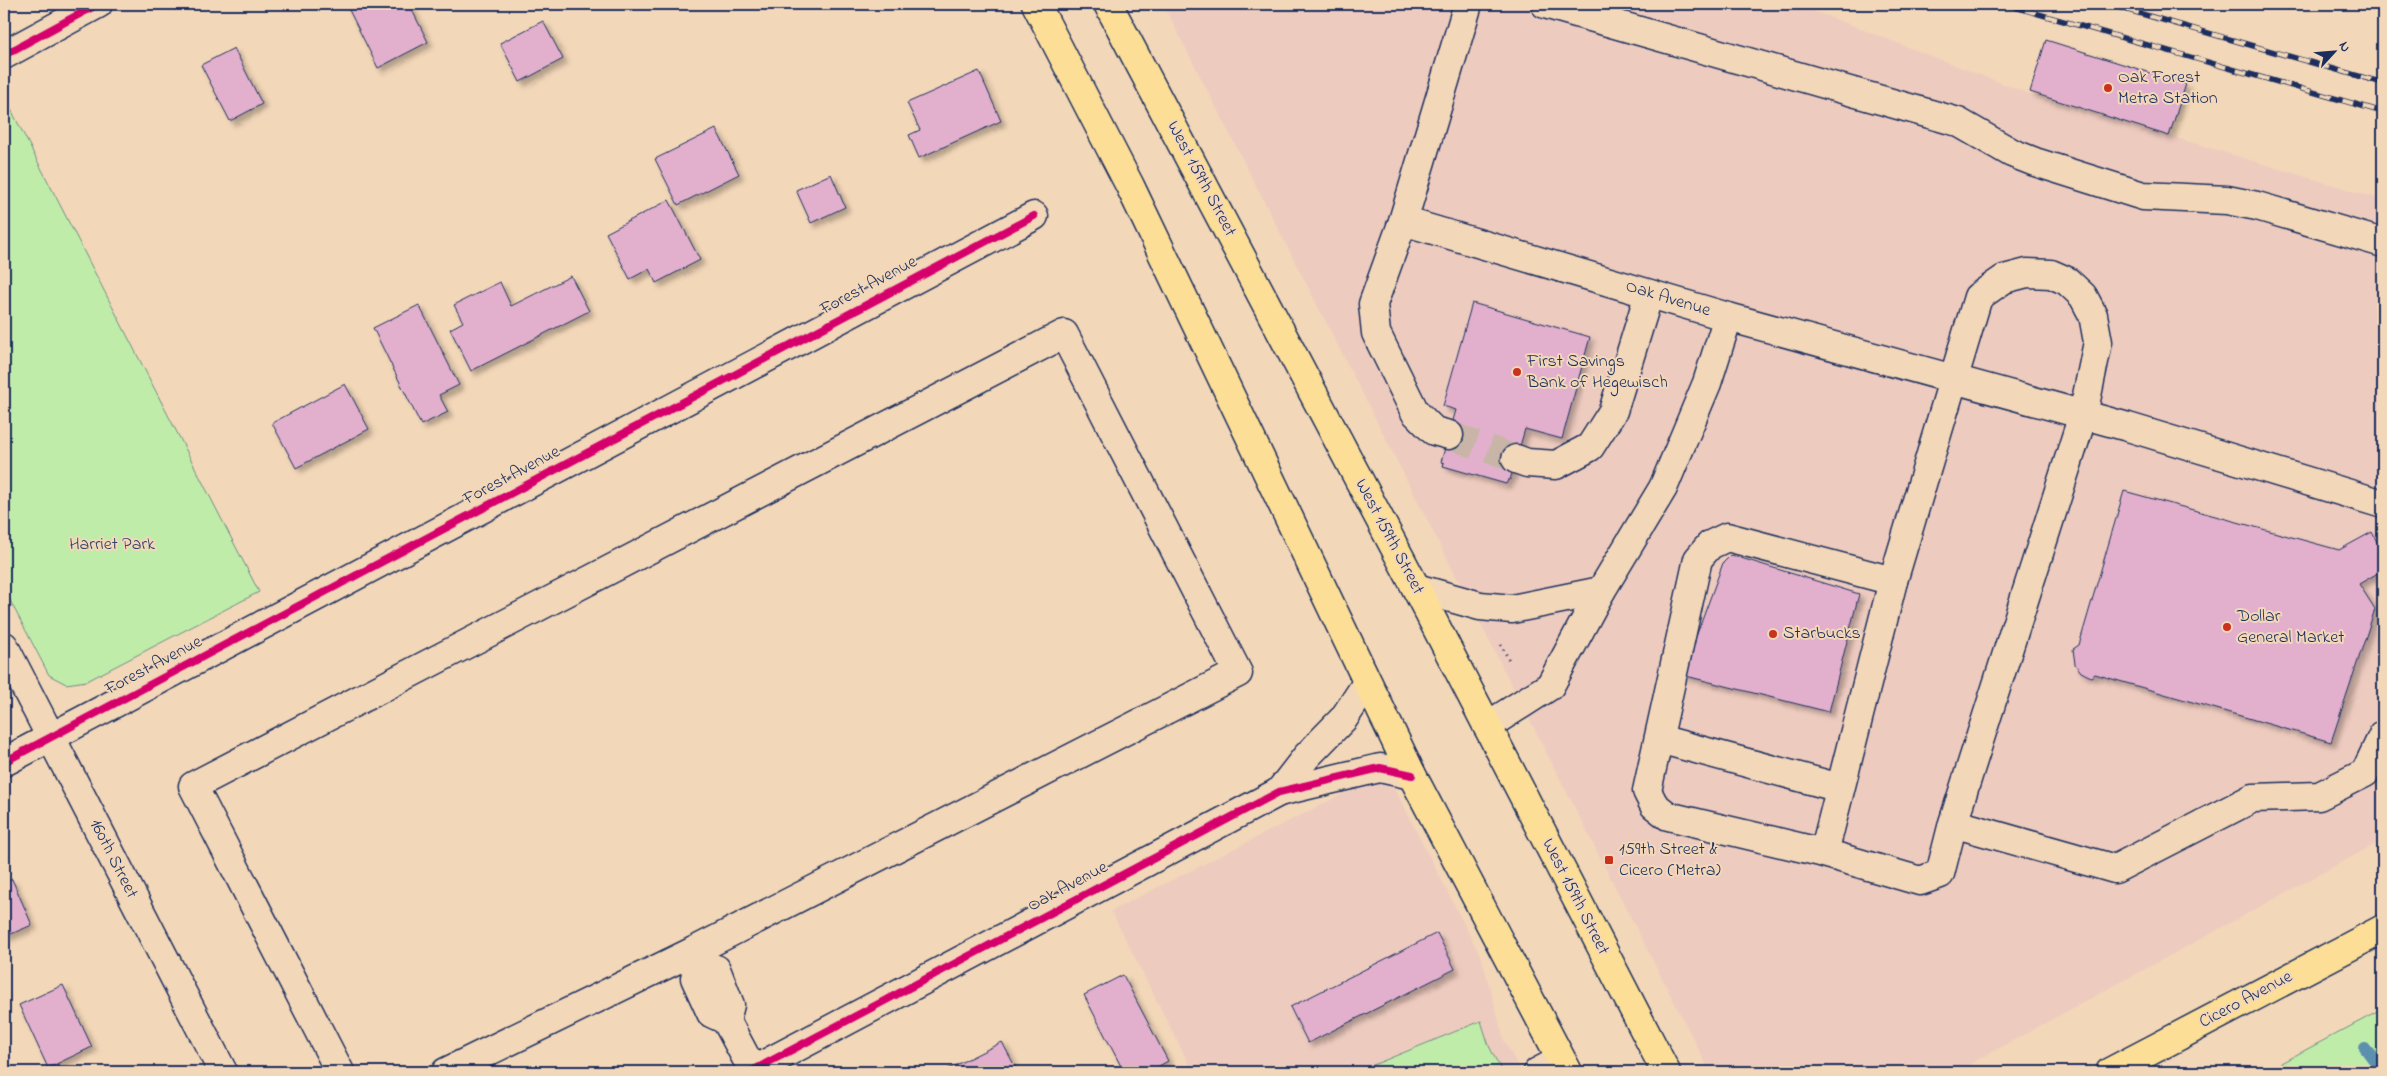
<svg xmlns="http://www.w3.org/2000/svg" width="2387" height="1076" viewBox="0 0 2387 1076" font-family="'Indie Flower',sans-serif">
  <defs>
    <filter id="shadow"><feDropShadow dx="4.5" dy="4.5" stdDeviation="2.5" flood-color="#0004"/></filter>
  </defs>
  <rect width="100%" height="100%" fill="#f3d7b9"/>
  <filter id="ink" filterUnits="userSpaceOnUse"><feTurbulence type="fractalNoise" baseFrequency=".02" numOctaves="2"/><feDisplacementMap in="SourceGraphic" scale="10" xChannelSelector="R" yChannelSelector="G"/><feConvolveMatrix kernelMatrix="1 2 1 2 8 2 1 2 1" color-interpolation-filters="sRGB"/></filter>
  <g filter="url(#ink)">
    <!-- built -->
    <g fill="#eecbbf">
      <polygon points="1163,4 1796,4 2027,93 2383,200 2383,840 1955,1072 1713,1072 1708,1068"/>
      <polygon points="1386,772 1482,959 1504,1040 1521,1072 1193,1072 1111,911"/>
    </g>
    <!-- green -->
    <g fill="#c0eca9" stroke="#6e8e84">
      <polygon points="4,96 259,592 87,681 66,684 49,675 4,589"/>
      <polygon points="2383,1009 2383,1072 2264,1072"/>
      <polygon points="1481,1021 1489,1046 1502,1072 1356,1072"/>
    </g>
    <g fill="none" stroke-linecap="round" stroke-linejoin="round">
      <!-- stream -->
      <polyline stroke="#5b90ae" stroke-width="12" points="2365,1048 2377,1064 2383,1066"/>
    </g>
    <!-- building -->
    <g fill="#e2b0cd" stroke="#1b2f5e" filter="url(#shadow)">
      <polygon points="346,4 409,4 428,42 378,68"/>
      <polygon points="543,21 563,59 520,82 500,43"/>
      <polygon points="2046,40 2186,84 2169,136 2030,92"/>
      <polygon points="234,48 262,104 230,121 201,65"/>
      <polygon points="979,71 1001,121 919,158 909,135 920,130 907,103"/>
      <polygon points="716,129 739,174 678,205 655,159"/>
      <polygon points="831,174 845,207 811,223 796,190"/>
      <polygon points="669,200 700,260 656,283 649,269 630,279 606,233"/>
      <polygon points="571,276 589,311 471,371 450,329 463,322 454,305 500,282 511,306"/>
      <polygon points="1472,303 1590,337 1562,439 1525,429 1510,480 1508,480 1506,484 1443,466 1444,463 1441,462 1456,410 1443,406"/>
      <polygon points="419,305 459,385 439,395 448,412 421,425 373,328"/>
      <polygon points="345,384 369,429 296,468 272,423"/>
      <polygon points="2124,491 2339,550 2372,532 2383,554 2383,570 2359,584 2375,609 2331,742 2095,674 2091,677 2081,672 2075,664 2073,649 2079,645"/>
      <polygon points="1731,555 1859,594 1829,712 1682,675 1723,563"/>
      <polygon points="12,879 32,925 4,937 4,883"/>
      <polygon points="1437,933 1455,969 1308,1043 1290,1007"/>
      <polygon points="1123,975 1168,1061 1148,1072 1124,1072 1084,995"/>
      <polygon points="63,985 92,1047 48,1068 19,1005"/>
      <polygon points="1002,1042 1018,1072 942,1072"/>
    </g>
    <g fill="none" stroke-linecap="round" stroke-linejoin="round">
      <!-- minor-tunnel -->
      <polyline stroke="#c8b5a7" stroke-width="28" stroke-dasharray="28 14" stroke-linecap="butt" points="1449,435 1516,459"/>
      <defs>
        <g id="minor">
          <polyline points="1545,4 1958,122 2012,153 2035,162 2143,196 2227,200 2257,206 2383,243"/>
          <polyline points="4,55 98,4"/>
          <polyline points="1403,221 1728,317 1707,383 1663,488 1601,591 1550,686 1487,726"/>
          <polyline points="1728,317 2128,427 2383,504"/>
          <polyline points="1449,435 1434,431 1415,412 1376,333 1373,304 1403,221 1468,4"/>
          <polyline points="1516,459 1527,463 1556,465 1590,447 1613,411 1649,294"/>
          <polyline points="1416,588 1480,606 1512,609 1601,591"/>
          <polyline points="4,646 223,1072"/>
          <polyline points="1659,739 1840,788"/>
          <polyline points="4,762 1034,216"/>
          <polyline points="1279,792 1307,756 1344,718 1367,683"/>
          <polyline points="1953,823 1940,874 1920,881 1824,853 1893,581 1978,297 2004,279 2027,273 2051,274 2067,281 2083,296 2093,315 2098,342 2083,415 1953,823 2115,869 2253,798 2319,796 2365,773 2383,735"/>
          <polyline points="1824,853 1668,816 1654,805 1647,791 1698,559 1710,545 1727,537 1893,581"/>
          <polyline points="726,1020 730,1005 716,969 699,964 695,978 711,1013 726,1020 753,1071"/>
          <polyline points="340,1072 193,786 1064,334 1238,673 694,951 699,964"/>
          <polyline points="446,1072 694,951"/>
          <polyline points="750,1072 1279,792 1380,768 1412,775"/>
          <polyline points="1538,1072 1561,1060"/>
        </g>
        <g id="major">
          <polyline points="1036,4 1130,186 1412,775 1568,1072"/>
          <polyline points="1108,4 1416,588 1666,1072"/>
          <polyline points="2110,1072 2383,929"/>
        </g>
      </defs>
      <!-- minor casing -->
      <use href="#minor" stroke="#1b2f5e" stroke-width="31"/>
      <!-- major casing -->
      <use href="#major" stroke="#1b2f5e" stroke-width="31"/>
      <!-- path -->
      <polyline stroke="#1b2f5e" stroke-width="3" stroke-dasharray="1 4" stroke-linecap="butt" points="1501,645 1509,660"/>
      <!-- minor -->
      <use href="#minor" stroke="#f3d7b9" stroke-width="28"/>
      <!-- major -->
      <use href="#major" stroke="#fdde96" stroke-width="28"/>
      <defs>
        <g id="rail">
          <polyline points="2004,4 2383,112"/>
          <polyline points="2107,4 2383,83"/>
        </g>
      </defs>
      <!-- rail casing -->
      <use href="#rail" stroke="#1b2f5e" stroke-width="5.5"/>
      <!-- rail -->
      <use href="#rail" stroke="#f3d7b9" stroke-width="4" stroke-dasharray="11" stroke-linecap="butt"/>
      <defs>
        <g id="cycleway">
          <polyline points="4,55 98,4"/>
          <polyline points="4,762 1034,216"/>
          <polyline points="750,1072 1279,792 1380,768 1412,775"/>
        </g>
      </defs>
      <!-- cycleway casing -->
      <use href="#cycleway" stroke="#f3d7b9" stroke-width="11"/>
      <!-- cycleway -->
      <use href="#cycleway" stroke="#d6006c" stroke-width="8"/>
    </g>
  </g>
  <!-- markers -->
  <g fill="#c8321e" stroke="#f3d7b9" stroke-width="2">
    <circle cx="2108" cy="88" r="5"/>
    <circle cx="1517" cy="372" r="5"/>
    <circle cx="2227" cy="627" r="5"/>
    <circle cx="1773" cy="634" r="5"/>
    <rect x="1604" y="855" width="10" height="10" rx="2.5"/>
  </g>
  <g text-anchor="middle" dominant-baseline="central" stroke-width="4" stroke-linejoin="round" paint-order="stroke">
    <!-- poi labels -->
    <g font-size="18" fill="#1b2f5e" stroke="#f3d7b9" text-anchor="start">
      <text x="2118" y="78">Oak Forest<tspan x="2118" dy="21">Metra Station</tspan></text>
      <text x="1527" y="362">First Savings<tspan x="1527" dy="21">Bank of Hegewisch</tspan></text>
      <text x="2237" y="617">Dollar<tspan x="2237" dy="21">General Market</tspan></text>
      <text x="1783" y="634">Starbucks</text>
      <text x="1619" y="850">159th Street &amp;<tspan x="1619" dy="21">Cicero (Metra)</tspan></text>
    </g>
    <!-- street labels -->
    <g font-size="18" fill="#1b2f5e" stroke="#f3d7b9">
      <text transform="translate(1201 179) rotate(62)">West 159th Street</text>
      <text transform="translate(869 286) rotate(-28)">Forest Avenue</text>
      <text transform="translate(1668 299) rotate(17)">Oak Avenue</text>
      <text transform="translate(512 476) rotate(-28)">Forest Avenue</text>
      <text transform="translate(1389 537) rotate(62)">West 159th Street</text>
      <text transform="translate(154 666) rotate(-28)">Forest Avenue</text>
      <text transform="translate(113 859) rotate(63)">160th Street</text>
      <text transform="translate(1068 887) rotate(-28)">Oak Avenue</text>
      <text transform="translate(1575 897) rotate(63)">West 159th Street</text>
      <text transform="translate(2246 1000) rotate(-28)">Cicero Avenue</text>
    </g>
    <!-- park labels -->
    <g font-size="18" fill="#2c4266" stroke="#f3d7b9">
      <text x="112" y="545">Harriet Park</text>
    </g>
  </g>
  <!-- margin -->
  <rect width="2387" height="1076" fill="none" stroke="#f3d7b9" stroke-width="20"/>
  <rect x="10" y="10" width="2367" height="1056" fill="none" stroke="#1b2f5e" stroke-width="2" filter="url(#ink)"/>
  <!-- north arrow -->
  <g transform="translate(2334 52) rotate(64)" stroke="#f3d7b9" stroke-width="4" paint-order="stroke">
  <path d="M0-4L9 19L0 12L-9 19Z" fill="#1b2f5e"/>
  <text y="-8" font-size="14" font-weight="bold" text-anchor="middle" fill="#1b2f5e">N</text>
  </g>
</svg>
